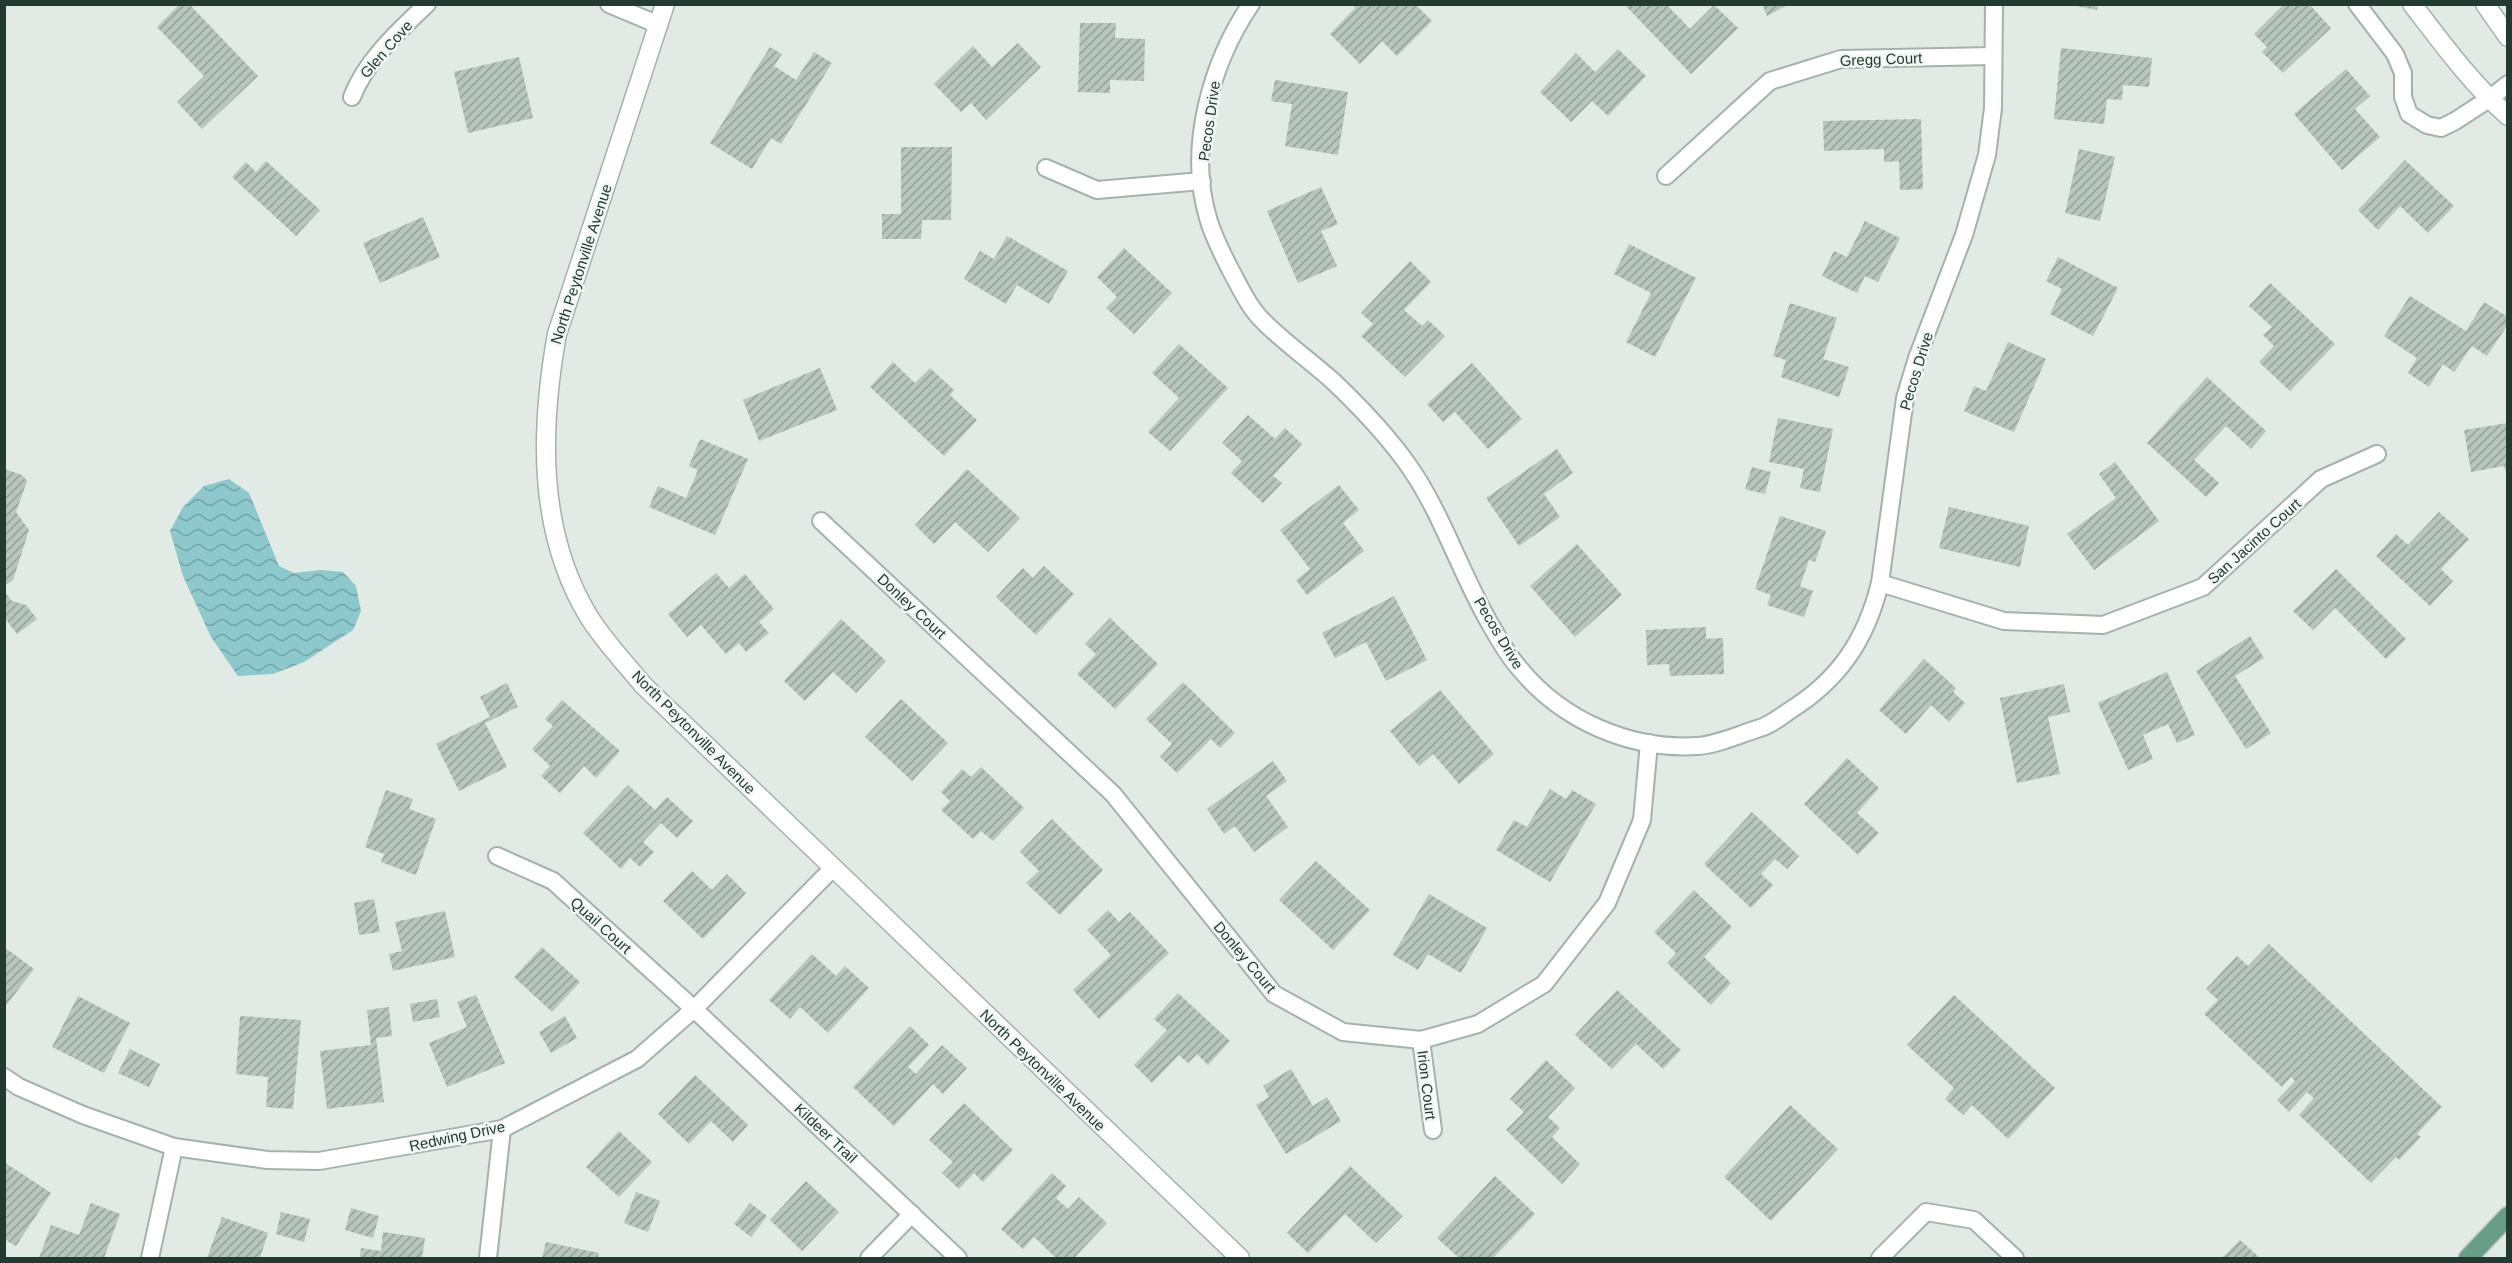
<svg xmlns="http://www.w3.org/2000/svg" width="2512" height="1263" viewBox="0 0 2512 1263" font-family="Arial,sans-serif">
  <defs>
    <pattern id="water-waves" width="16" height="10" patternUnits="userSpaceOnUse" patternTransform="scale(1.5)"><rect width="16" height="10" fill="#8cc8cc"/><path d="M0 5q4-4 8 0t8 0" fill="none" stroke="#72a3a6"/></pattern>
    <pattern id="building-hatch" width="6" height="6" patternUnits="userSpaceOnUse" patternTransform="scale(1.5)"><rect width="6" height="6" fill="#b6c5be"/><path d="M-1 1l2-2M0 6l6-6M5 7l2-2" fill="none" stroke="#94a19b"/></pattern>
  </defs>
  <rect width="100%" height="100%" fill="#e1eae5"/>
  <!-- water -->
  <polygon fill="url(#water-waves)" points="229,479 249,493 279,566 294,573 321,570 343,572 356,586 361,611 353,630 304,662 273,674 238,676 211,637 183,576 170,531 183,507 204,486"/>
  <!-- building -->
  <g fill="url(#building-hatch)">
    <polygon points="180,4 189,4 258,76 202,129 177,102 204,76 157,27"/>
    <polygon points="1352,4 1415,4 1432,21 1397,56 1382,41 1360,64 1330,34 1355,8"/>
    <polygon points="1624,4 1666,4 1690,29 1714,5 1738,28 1691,74"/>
    <polygon points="1762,4 1789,4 1767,16"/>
    <polygon points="2064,4 2098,4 2097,10"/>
    <polygon points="2284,4 2309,4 2331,28 2283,73 2262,52 2267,47 2254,34"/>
    <polygon points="1080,23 1116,23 1115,38 1145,39 1144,81 1110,80 1110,93 1078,92"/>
    <polygon points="1018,43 1041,67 986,120 971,103 961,112 934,84 973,46 992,67"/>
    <polygon points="770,47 782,54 774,66 796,80 814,52 832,63 781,144 771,138 752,169 710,143"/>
    <polygon points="2061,48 2152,58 2149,87 2123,85 2122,100 2107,99 2104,124 2054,119"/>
    <polygon points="1618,49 1646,76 1608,116 1592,101 1571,122 1540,92 1576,53 1595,72"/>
    <polygon points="519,57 533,118 468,133 454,72"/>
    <polygon points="2346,69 2370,96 2355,109 2380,137 2342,170 2294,114"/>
    <polygon points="1275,80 1348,92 1338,155 1285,146 1292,104 1271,101"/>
    <polygon points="1921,119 1923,189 1900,190 1899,161 1884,162 1884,149 1824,151 1823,121"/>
    <polygon points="901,147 952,147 951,220 922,220 921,239 882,239 882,214 901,214"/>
    <polygon points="2079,149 2115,157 2100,221 2065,213"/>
    <polygon points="2405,160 2454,206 2428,233 2400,206 2378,230 2358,210"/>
    <polygon points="266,161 320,210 296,236 232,177 246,162 256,172"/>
    <polygon points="1321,187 1338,224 1321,231 1337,266 1298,283 1267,211"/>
    <polygon points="423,217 440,257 380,283 363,243"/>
    <polygon points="1865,221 1900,238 1878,282 1865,276 1857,293 1822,276 1834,251 1847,257"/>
    <polygon points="1007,236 1068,271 1049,304 1017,285 1006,304 964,279 980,251 994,259"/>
    <polygon points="1629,244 1696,278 1655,357 1626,342 1651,293 1614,274"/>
    <polygon points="1124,248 1172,293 1134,334 1106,308 1117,297 1097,277"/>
    <polygon points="2058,257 2118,288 2093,336 2050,314 2062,289 2046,281"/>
    <polygon points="1410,261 1431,282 1404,310 1422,326 1428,320 1445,336 1405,377 1361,336 1373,324 1361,313"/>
    <polygon points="2270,283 2335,344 2290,391 2259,362 2274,346 2263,335 2272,327 2249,306"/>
    <polygon points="2410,296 2466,331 2484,302 2508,317 2508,324 2487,356 2472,346 2454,372 2443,364 2429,387 2408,373 2417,358 2384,336"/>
    <polygon points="1790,303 1837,318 1823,359 1849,367 1839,397 1781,377 1786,360 1773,356"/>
    <polygon points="2008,342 2046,359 2014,432 1964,411 1974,386 1986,391"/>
    <polygon points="1179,344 1228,388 1170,451 1148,432 1179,398 1152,373"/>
    <polygon points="893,362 915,383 930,368 954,390 950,395 977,420 944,456 870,387"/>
    <polygon points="1472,363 1522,419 1488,449 1455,412 1443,422 1427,404"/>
    <polygon points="820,368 837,410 759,441 743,400"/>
    <polygon points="2207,377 2266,431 2251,449 2226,426 2194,460 2219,483 2206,497 2147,443"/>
    <polygon points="1248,415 1275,439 1285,428 1302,444 1273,476 1282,483 1263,503 1231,473 1242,461 1222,443"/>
    <polygon points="1778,418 1833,429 1820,492 1800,488 1804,469 1769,462"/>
    <polygon points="2508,423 2508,478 2504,466 2471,472 2464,430"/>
    <polygon points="700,439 748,459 715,535 649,507 658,486 686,498 698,470 689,466"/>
    <polygon points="1557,449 1573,473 1544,494 1560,517 1519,546 1486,498"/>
    <polygon points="2115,462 2159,521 2094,570 2067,534 2116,498 2099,474"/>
    <polygon points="1752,467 1771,472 1765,494 1745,489"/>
    <polygon points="4,469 22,475 27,481 16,512 29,530 13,580 4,586"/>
    <polygon points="967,469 1020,518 988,552 955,522 934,544 915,525"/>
    <polygon points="1339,485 1359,510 1343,523 1364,551 1307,595 1296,580 1310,569 1280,530"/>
    <polygon points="1949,507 2029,526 2020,567 1939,548"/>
    <polygon points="2439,512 2469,539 2441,569 2453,581 2430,606 2376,556 2396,534 2408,545"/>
    <polygon points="1780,516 1826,531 1815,562 1809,560 1800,586 1813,591 1804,617 1767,605 1771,595 1755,589"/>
    <polygon points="1577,544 1622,595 1575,637 1530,586"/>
    <polygon points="1044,566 1074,594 1036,635 996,597 1023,568 1033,578"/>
    <polygon points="2336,569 2406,639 2386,659 2335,608 2313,630 2293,611"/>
    <polygon points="716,573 729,588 745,574 774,609 759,622 769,633 746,652 739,643 726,654 701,625 687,637 668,614"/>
    <polygon points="4,591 12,601 26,605 37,619 17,634 4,617"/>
    <polygon points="1394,596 1427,660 1386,681 1366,642 1335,658 1322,633"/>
    <polygon points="1110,618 1158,664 1115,709 1077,674 1096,654 1085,644"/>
    <polygon points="841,619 886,661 856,693 833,672 805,701 784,681"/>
    <polygon points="1706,627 1706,639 1723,638 1724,674 1670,676 1669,664 1647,665 1646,630"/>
    <polygon points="2250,636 2264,658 2235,676 2271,733 2246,749 2196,671"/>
    <polygon points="1924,659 1956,688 1953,692 1965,703 1949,722 1931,705 1906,734 1879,710"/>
    <polygon points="2167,672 2195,735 2177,743 2168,724 2143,735 2153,759 2128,770 2098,703"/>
    <polygon points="1183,682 1235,733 1220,748 1211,739 1177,773 1160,757 1172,744 1146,719"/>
    <polygon points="507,683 518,707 485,723 507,767 459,791 436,744 490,717 480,697"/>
    <polygon points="2064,684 2070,712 2048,717 2060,774 2017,783 2000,698"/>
    <polygon points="1440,690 1494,754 1459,784 1433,754 1419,766 1390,731"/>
    <polygon points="901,699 948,743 912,781 865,737"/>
    <polygon points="562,700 620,751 596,778 584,766 560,793 541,776 550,766 532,749 553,726 545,719"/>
    <polygon points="1847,758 1879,788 1857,813 1879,833 1858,855 1804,804"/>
    <polygon points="1273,761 1287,781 1266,796 1288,827 1254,852 1235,826 1224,834 1207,809"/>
    <polygon points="981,767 1024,808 993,841 981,831 973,839 941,810 950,801 941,792 962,769 971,777"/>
    <polygon points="628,785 655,810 667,797 693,821 677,838 661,823 643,842 654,852 640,867 630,858 621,869 583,833"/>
    <polygon points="1550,789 1566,799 1572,790 1596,804 1550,882 1496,850 1514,820 1527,827"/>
    <polygon points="386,790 413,799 409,809 436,819 416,875 381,862 384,854 365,847"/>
    <polygon points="1752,812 1799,856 1787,869 1775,859 1761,874 1773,885 1751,908 1704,864"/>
    <polygon points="1052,819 1103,870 1060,915 1026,883 1039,871 1020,852"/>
    <polygon points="1316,861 1370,910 1333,950 1279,900"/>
    <polygon points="692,871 712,890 727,874 746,893 703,939 663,901"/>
    <polygon points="1694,890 1732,927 1704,957 1731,983 1711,1005 1667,963 1676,953 1654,932"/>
    <polygon points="1429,894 1487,928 1461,973 1428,954 1418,970 1393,955"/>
    <polygon points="374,899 380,932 359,935 354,903"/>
    <polygon points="1108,910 1119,922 1130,912 1169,953 1099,1019 1073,990 1111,955 1087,930"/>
    <polygon points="445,911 455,957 393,971 389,954 402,951 395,922"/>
    <polygon points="2269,944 2442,1107 2417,1134 2421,1137 2399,1160 2396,1157 2371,1183 2299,1115 2314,1098 2307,1092 2289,1112 2277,1100 2295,1081 2291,1077 2282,1087 2204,1014 2218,1000 2206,989 2237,956 2248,966"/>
    <polygon points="4,947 34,969 4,1008"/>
    <polygon points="542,947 580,982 552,1012 514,977"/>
    <polygon points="812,954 836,976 845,966 869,988 828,1033 800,1007 790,1019 769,1000"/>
    <polygon points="1617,990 1681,1050 1663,1069 1636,1044 1612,1069 1575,1035"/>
    <polygon points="1178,993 1230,1041 1208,1065 1197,1054 1188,1063 1179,1055 1152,1083 1134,1065 1167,1030 1154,1019"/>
    <polygon points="476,995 505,1063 447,1087 429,1043 467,1027 457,1002"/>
    <polygon points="1954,995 2055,1088 2008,1139 1972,1105 1963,1115 1945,1099 1954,1088 1907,1045"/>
    <polygon points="78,996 130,1023 104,1073 52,1047"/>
    <polygon points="437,999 440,1017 413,1022 410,1004"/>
    <polygon points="389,1007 392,1036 376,1038 384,1102 327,1109 320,1051 371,1045 367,1010"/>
    <polygon points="240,1016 301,1020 293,1109 266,1107 268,1077 236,1074"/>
    <polygon points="565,1016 577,1038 551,1053 539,1032"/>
    <polygon points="910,1026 929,1045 908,1067 916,1074 942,1045 967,1068 943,1094 933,1084 894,1126 853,1087"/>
    <polygon points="130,1049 160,1064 149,1087 118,1073"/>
    <polygon points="1546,1060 1575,1088 1548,1117 1560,1128 1552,1137 1580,1164 1562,1184 1506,1130 1524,1112 1510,1099"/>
    <polygon points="1291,1069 1313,1106 1327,1097 1341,1121 1286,1154 1256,1105 1269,1097 1263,1086"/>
    <polygon points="695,1075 748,1125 733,1142 711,1121 689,1144 658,1114"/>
    <polygon points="964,1103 1013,1150 983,1182 974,1173 959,1189 942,1173 953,1162 929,1140"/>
    <polygon points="1790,1105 1838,1149 1771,1221 1724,1177"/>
    <polygon points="619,1131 652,1162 619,1197 586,1167"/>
    <polygon points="4,1162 51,1193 16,1246 4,1239"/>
    <polygon points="1350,1166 1403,1216 1376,1243 1345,1214 1308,1253 1287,1233"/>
    <polygon points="1052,1173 1066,1186 1056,1198 1068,1209 1079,1197 1107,1223 1074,1258 1056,1258 1034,1237 1023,1249 1001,1229"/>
    <polygon points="1495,1176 1535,1214 1493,1258 1459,1258 1437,1238"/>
    <polygon points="806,1181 839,1212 802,1251 770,1220"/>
    <polygon points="636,1192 660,1201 648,1232 624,1223"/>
    <polygon points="91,1203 120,1214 104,1258 39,1258 51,1225 79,1235"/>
    <polygon points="750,1203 767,1216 751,1237 734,1224"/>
    <polygon points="351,1208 379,1216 373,1238 345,1230"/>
    <polygon points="281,1212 310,1219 304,1242 276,1234"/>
    <polygon points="222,1217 268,1233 260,1258 207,1258"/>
    <polygon points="383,1232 425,1238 422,1258 360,1258 361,1248 381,1251"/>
    <polygon points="2240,1240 2260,1258 2222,1258"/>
    <polygon points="546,1242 599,1253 598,1258 542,1258"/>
  </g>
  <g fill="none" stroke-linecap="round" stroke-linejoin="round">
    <defs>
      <g id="minor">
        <polyline points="609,4 659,25"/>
        <path d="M1251 4C1211 63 1187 147 1208 218 1213 236 1222 253 1230 269 1240 287 1249 308 1264 322 1286 344 1312 362 1335 383 1360 407 1385 433 1406 462 1441 510 1459 570 1489 622 1498 638 1508 656 1520 669 1563 721 1630 750 1697 746 1716 745 1738 735 1757 729 1769 726 1779 718 1789 711 1839 680 1866 640 1880 583L1905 398 1917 358 1964 235 1987 155 1993 108 1994 4"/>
        <polyline points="2357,4 2395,54 2403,73 2403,97 2409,114 2427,125 2441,128 2455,121 2489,99 2508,84"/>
        <path d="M352 97C366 60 399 31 427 4"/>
        <polyline points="1046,168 1097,190 1202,181"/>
        <polyline points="1666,176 1770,81 1841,59 1993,56"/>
        <polyline points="821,521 1113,794 1274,994 1343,1032 1421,1040 1478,1024 1544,984 1607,903 1642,820 1649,743"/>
        <polyline points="1880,583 2004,621 2103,625 2203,587 2321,479 2377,454"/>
        <polyline points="497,856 553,881 694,1009 958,1258"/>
        <polyline points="1421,1040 1433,1130"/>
        <polyline points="4,1077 19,1087 83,1115 174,1147 267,1160 319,1161 502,1129 637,1059 694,1009 832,869"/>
        <polyline points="150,1258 174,1147"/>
        <polyline points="488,1258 502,1129"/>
        <polyline points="869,1258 912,1214"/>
        <polyline points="1880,1258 1926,1212 1974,1220 2015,1258"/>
      </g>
      <g id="tertiary">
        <path d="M665 4 557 334C540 429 537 532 589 617 604 641 625 663 643 685L1240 1258"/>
        <path d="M2412 4C2442 43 2471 83 2508 116"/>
        <polyline points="2485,4 2508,37"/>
      </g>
      <polyline id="primary" points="2468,1258 2508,1216"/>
    </defs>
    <!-- minor casing -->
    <use href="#minor" stroke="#a4b2ab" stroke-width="20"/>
    <!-- tertiary casing -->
    <use href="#tertiary" stroke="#a4b2ab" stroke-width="21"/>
    <!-- primary casing -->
    <use href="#primary" stroke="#bdc4c1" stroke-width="21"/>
    <!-- minor -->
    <use href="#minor" stroke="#fff" stroke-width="16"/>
    <!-- tertiary -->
    <use href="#tertiary" stroke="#fff" stroke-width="18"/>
    <!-- primary -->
    <use href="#primary" stroke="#689d8a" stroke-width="18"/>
  </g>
  <g text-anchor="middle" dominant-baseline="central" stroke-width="5" stroke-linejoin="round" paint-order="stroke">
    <!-- street labels -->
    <g font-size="15" fill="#223a31" stroke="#f1f7f3">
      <text transform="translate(386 49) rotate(-49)">Glen Cove</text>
      <text transform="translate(1881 59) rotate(-2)">Gregg Court</text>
      <text transform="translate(1209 121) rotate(-82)">Pecos Drive</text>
      <text transform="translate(581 264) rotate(-72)">North Peytonville Avenue</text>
      <text transform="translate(1916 371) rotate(-73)">Pecos Drive</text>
      <text transform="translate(2254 541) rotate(-42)">San Jacinto Court</text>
      <text transform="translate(912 606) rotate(43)">Donley Court</text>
      <text transform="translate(1499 633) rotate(59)">Pecos Drive</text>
      <text transform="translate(694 732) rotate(45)">North Peytonville Avenue</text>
      <text transform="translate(601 925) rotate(42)">Quail Court</text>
      <text transform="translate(1245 957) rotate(50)">Donley Court</text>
      <text transform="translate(1043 1070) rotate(44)">North Peytonville Avenue</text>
      <text transform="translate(1427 1085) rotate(83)">Irion Court</text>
      <text transform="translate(826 1133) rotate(43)">Kildeer Trail</text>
      <text transform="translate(457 1136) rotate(-12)">Redwing Drive</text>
    </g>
  </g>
  <!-- border -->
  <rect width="2512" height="1263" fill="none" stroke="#223a31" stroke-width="12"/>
</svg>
